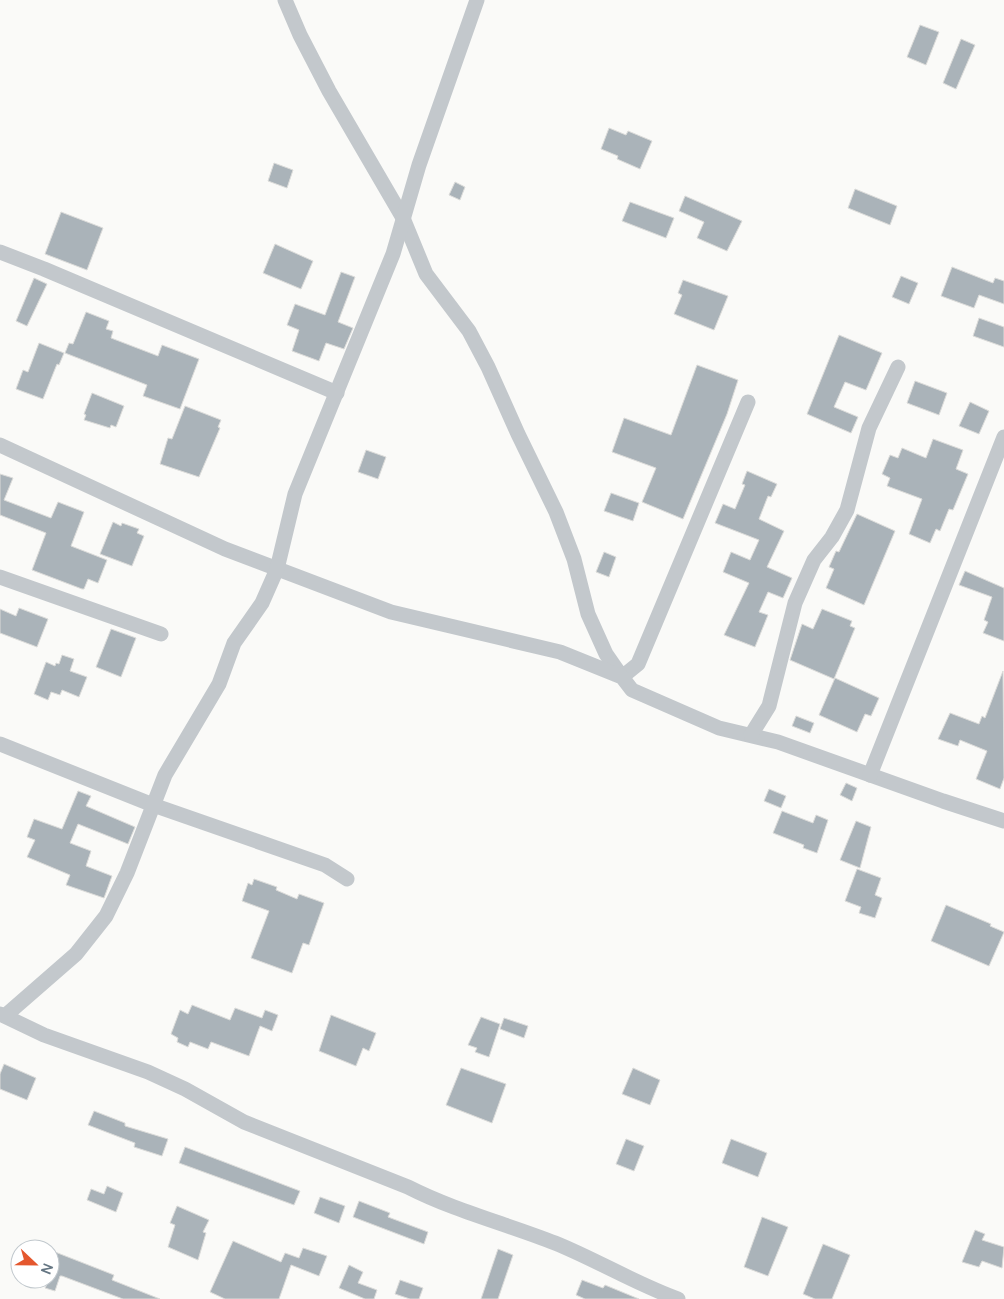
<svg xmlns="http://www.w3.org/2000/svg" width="1004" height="1299" viewBox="0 0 1004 1299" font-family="Manrope,sans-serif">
  <rect width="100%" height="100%" fill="#fafaf8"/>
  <!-- building -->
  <g fill="#aab3b9" stroke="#dcdcda">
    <polygon points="920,25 939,32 926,65 907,57"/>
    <polygon points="961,39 975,45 956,89 943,83"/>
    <polygon points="609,128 626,135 628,131 652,141 640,169 617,159 618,156 601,149"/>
    <polygon points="274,163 293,170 287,188 268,181"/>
    <polygon points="455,182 465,187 460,200 449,195"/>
    <polygon points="855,189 897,206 890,225 848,208"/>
    <polygon points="685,196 742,221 727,251 697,238 704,222 679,211"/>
    <polygon points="630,202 674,218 666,238 622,221"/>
    <polygon points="61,212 103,228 87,270 45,254"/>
    <polygon points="275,244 313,261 301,289 263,273"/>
    <polygon points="952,267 993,283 995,278 1004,281 1004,304 979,295 974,308 941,296"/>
    <polygon points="341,272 355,277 338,322 353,328 344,349 326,343 319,361 292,351 299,330 287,325 295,304 325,315"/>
    <polygon points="901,276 918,283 909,304 892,297"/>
    <polygon points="34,278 47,284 27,326 16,321"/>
    <polygon points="683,280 728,296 714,330 674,314 682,295 678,293"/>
    <polygon points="86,312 109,321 106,329 113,331 111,338 158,356 162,345 199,359 180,409 143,396 147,385 65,353 69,343 73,344"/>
    <polygon points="979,318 1004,327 1004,347 973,336"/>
    <polygon points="839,335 882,353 866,390 845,382 834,407 858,417 851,433 807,414"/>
    <polygon points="39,343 64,353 59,365 57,364 43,399 16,389 23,370 28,372"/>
    <polygon points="697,365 738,380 727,414 683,519 642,502 656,468 612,452 624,418 671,435"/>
    <polygon points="915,381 947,393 939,415 907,403"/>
    <polygon points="92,393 124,406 116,427 111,425 110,428 84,420 86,415 84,414"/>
    <polygon points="970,402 989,411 979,434 959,426"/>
    <polygon points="185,406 221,420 218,427 220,428 199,477 160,464 168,438 172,439"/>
    <polygon points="933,439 963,450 956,469 968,474 953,510 949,509 940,531 936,529 930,543 909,534 922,499 887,486 890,478 882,474 890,455 898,458 902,448 926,458"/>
    <polygon points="366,450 386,457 378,479 358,472"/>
    <polygon points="747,471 777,484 771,497 768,496 759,519 784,531 767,567 792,578 783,598 768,592 759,612 768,615 755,647 724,635 749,583 723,572 731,552 750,560 759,540 715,523 723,504 735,509 745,485 742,484"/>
    <polygon points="0,474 13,478 4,500 51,518 58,502 84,512 71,546 107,560 98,583 88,579 84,589 82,589 32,570 46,533 0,515"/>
    <polygon points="611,493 639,503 633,521 604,511"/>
    <polygon points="857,514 895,531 864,605 826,588 834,569 829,567 836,551 839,552"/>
    <polygon points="113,522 121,526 122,523 139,529 137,533 144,536 132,566 100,554"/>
    <polygon points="604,552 616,557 609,577 596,572"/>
    <polygon points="965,571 1004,588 1004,641 983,633 988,622 984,620 992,597 959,585"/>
    <polygon points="19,608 48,619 37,647 0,633 0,609 16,616"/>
    <polygon points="822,609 852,621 850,626 855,628 834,679 790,660 802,624 813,629"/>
    <polygon points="111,629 136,638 121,677 96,667"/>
    <polygon points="62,655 74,659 70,671 87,677 79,697 62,690 60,695 51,692 48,700 34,694 46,662 55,666 56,663 59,664"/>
    <polygon points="1003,671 1004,778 1000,789 976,779 987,751 960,740 958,746 938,739 950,713 979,724 982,716 985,718"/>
    <polygon points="835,678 879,698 871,716 865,714 857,732 819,715"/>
    <polygon points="796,716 814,723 810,733 792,726"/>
    <polygon points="846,783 857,788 852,801 840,795"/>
    <polygon points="769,789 786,796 781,808 764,801"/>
    <polygon points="78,791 91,796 86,806 135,827 128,844 78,824 70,843 91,851 86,866 112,876 104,898 66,885 70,875 27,857 35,840 27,837 34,819 62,829"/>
    <polygon points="782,811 813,823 816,815 828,820 817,853 803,848 804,845 773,833"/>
    <polygon points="856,821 871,827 860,868 840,860"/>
    <polygon points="857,869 881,878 875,895 882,898 875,918 859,913 861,907 845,901"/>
    <polygon points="254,879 277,887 276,890 297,899 299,894 324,903 309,945 303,943 292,973 251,958 269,911 242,901 248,883 252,885"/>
    <polygon points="946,905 991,924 990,926 1004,932 989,966 931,941"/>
    <polygon points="192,1005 230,1020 235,1008 262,1018 265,1010 278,1015 272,1031 260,1026 249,1056 211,1042 208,1049 190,1042 188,1047 177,1042 178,1038 171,1034 180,1010 188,1014"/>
    <polygon points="331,1015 376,1033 369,1051 363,1048 356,1066 319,1051"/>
    <polygon points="481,1017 500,1024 489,1057 475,1052 477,1048 468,1045"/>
    <polygon points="504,1018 528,1026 524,1038 500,1029"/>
    <polygon points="4,1064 36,1078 27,1100 0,1089 0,1074"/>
    <polygon points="461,1068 506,1084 492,1123 446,1105"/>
    <polygon points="633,1068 660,1080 650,1105 622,1094"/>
    <polygon points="94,1111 125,1123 125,1126 168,1139 162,1156 134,1147 135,1143 88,1125"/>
    <polygon points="626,1139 644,1146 634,1171 616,1164"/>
    <polygon points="731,1139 767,1153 758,1177 722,1163"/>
    <polygon points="185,1147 300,1191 294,1205 179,1163"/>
    <polygon points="107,1186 123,1193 116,1212 87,1200 91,1189 104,1194"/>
    <polygon points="320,1197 345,1206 339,1223 314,1213"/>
    <polygon points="359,1201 390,1213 388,1217 428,1232 424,1244 353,1217"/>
    <polygon points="177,1206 209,1220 203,1232 206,1233 198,1260 168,1247 175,1225 170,1223"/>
    <polygon points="762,1217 788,1227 768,1276 744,1267"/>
    <polygon points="975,1230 985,1234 982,1240 1004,1247 1002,1268 982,1261 979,1267 962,1262"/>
    <polygon points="233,1241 281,1262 285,1253 299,1258 303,1248 327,1256 319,1276 291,1265 279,1299 225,1299 210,1292"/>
    <polygon points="823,1244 850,1255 832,1299 815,1299 803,1294"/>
    <polygon points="498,1249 513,1255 498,1299 481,1299"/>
    <polygon points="50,1250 114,1275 112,1280 160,1299 123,1299 62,1276 60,1276 55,1291 45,1288 50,1279"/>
    <polygon points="349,1265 363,1272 358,1283 377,1290 374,1299 365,1299 339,1288"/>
    <polygon points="400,1280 423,1288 419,1299 410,1299 395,1294"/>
    <polygon points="582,1280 603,1288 605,1285 639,1299 585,1299 576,1295"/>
  </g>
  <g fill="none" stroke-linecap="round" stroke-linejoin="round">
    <!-- street -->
    <g stroke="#c3c8cc" stroke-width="15">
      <polyline points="285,0 300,35 329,91 403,218 426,274 469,331 488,367 518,434 556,512 574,559 588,614 606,654 622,677 638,664 748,402"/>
      <polyline points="0,252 44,269 337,393"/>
      <polyline points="0,445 225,549 391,612 560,652 622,677 632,690 719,728 778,742 943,801 1004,821"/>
      <polyline points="0,577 161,634"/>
      <polyline points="751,735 769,706 795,603 814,560 832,537 847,510 869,428 898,367"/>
      <polyline points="0,744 153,805 325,865 347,879"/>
      <polyline points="870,775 1004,437"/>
      <path d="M0 1014 44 1035 148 1072 185 1089 244 1122 408 1187C455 1211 507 1224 555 1243 597 1260 636 1284 678 1299"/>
      <polyline points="5,1016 76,954 106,916 127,873 165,775 219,684 234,643 262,603 277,569 295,494 393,254 419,165 477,0"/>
    </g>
  </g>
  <!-- north arrow -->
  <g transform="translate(35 1264) rotate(112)"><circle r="24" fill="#ffffff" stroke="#c1c8cd"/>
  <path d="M0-4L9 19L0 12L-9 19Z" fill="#e4572e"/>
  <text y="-8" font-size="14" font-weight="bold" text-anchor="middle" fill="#657683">N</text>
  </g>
</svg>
